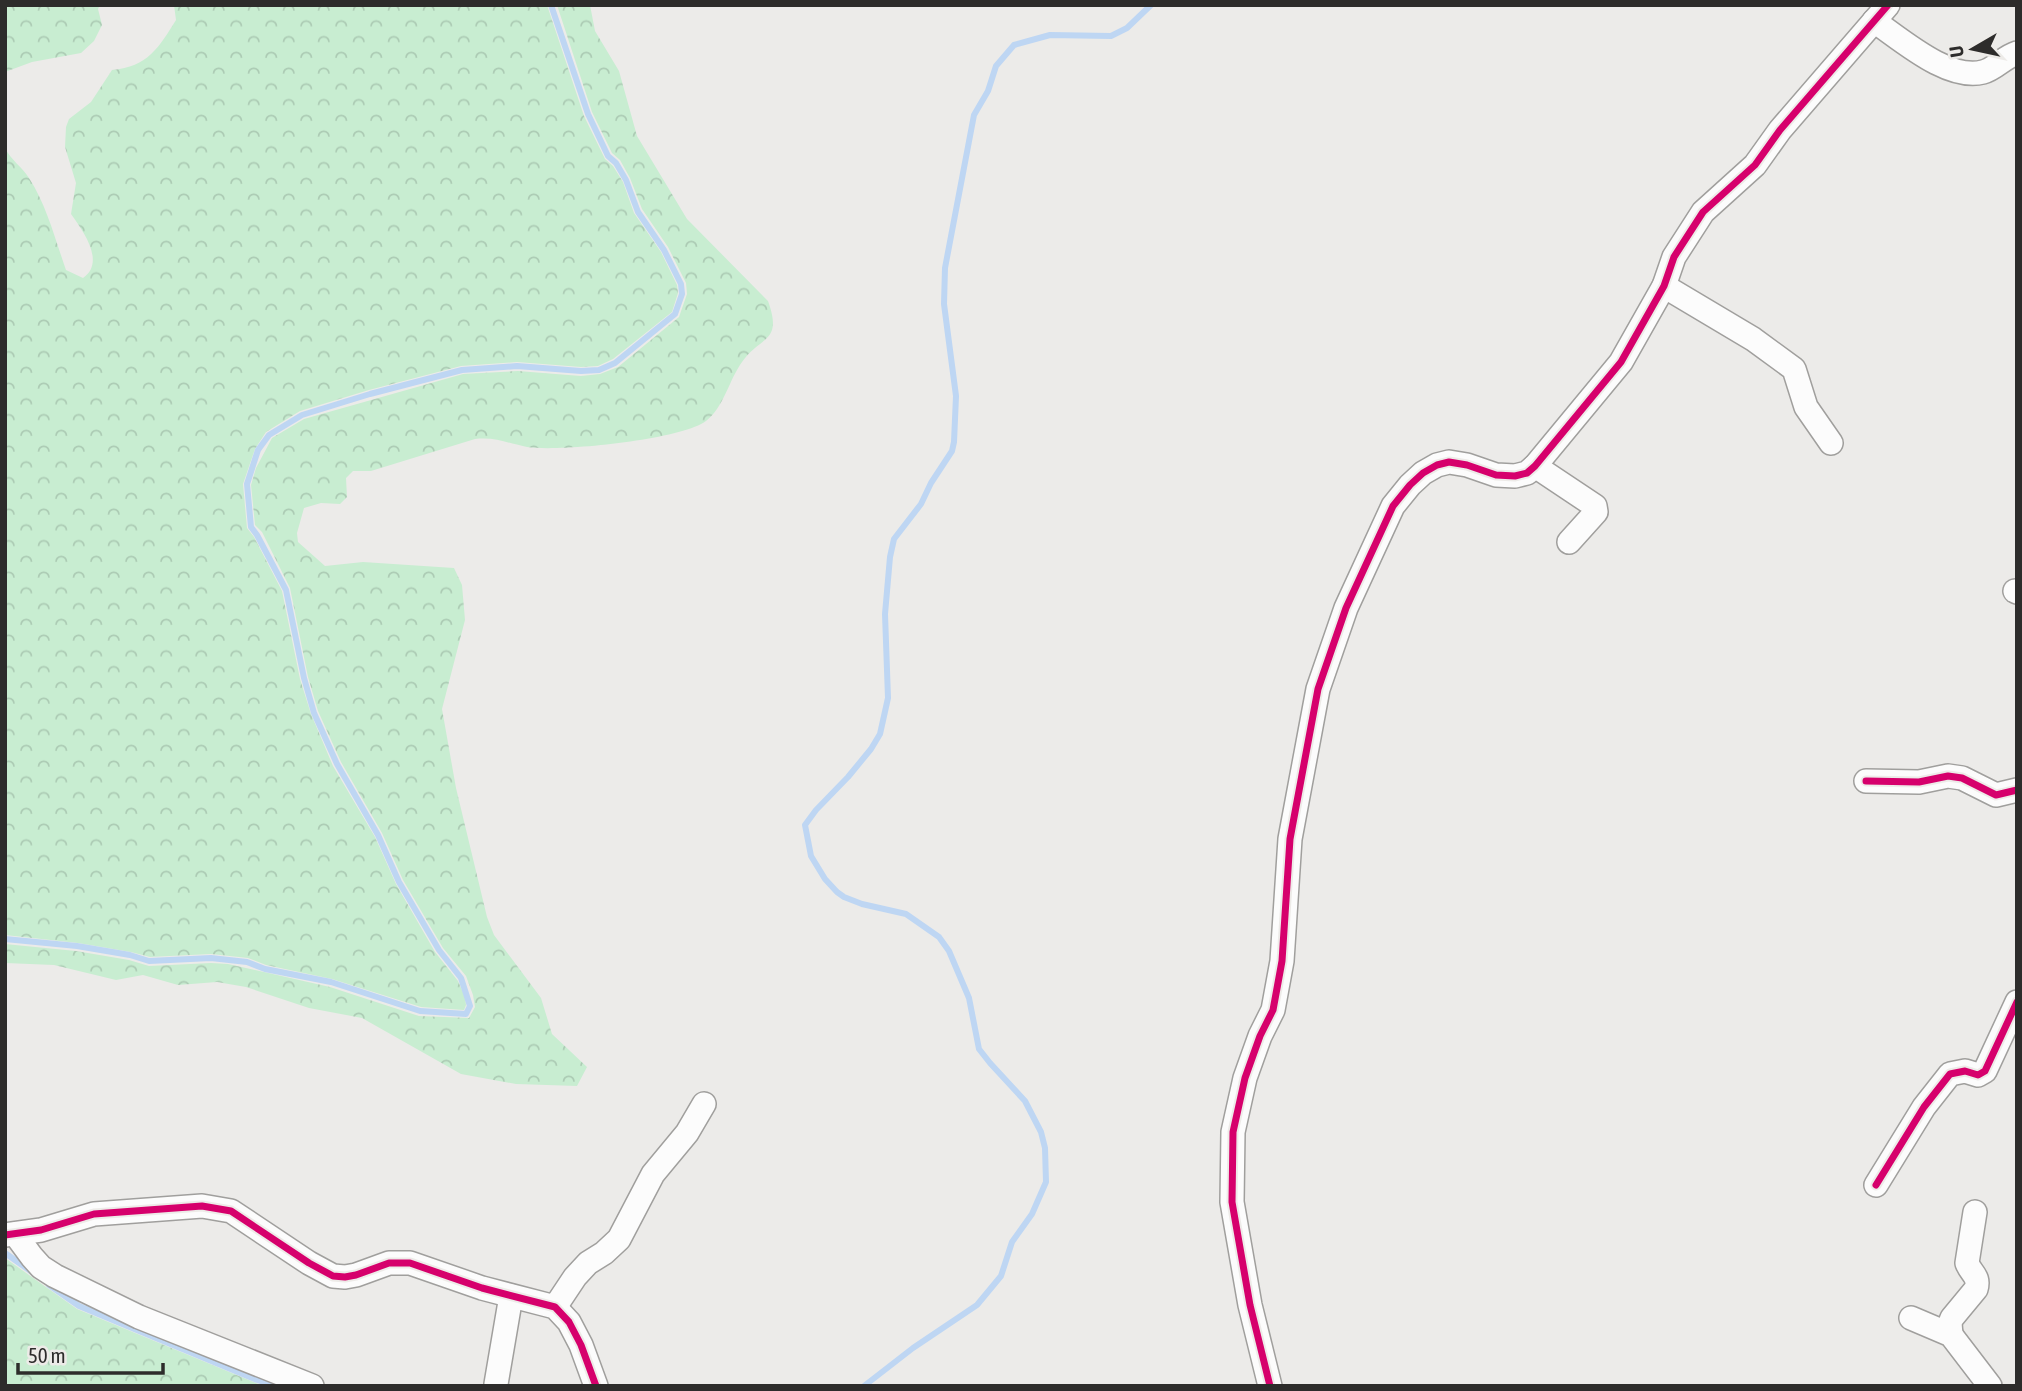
<svg xmlns="http://www.w3.org/2000/svg" width="2022" height="1391" viewBox="0 0 2022 1391" font-family="'Asap Condensed',sans-serif">
  <defs>
    <pattern id="forest-crowns" width="20" height="18" patternUnits="userSpaceOnUse" patternTransform="scale(1.75)"><rect width="20" height="18" fill="#c8edd1"/><path d="M2 6a3 3 0 1 1 6 0M12 15a3 3 0 1 1 6 0" fill="none" stroke="#accbb4"/></pattern>
  </defs>
  <rect width="100%" height="100%" fill="#ecebe9"/>
  <!-- forest -->
  <g fill="url(#forest-crowns)">
    <polygon points="5,5 100,5 98,9 102,25 94,41 81,53 32,62 5,72"/>
    <path d="M174 5H547L584 116 605 159 613 166 623 182 634 213 661 252 677 285 678 293 672 312 613 359 598 366 581 367 517 362 461 366 369 390 300 411 266 432 255 449 243 484 247 528 254 537 282 591 300 679 311 714 333 766 375 837 396 884 435 952 458 981 465 997 466 1005 464 1010 421 1007 332 979 266 965 248 958 211 954 150 957 131 952 78 943 5 935V148C11 160 22 167 29 178 47 206 55 239 66 270L83 278C106 262 83 231 71 214L76 183 65 147 66 127 69 119 91 102 112 70C148 67 159 47 176 20Z"/>
    <path d="M557 5H590L595 31 619 71 637 136 687 219 768 301C783 343 761 335 742 362 729 380 724 407 706 421 680 440 560 452 527 447 507 443 496 437 475 439L371 471H353L346 478 347 497 340 504 321 503 304 508 297 533 298 542 325 566 363 562 454 568 462 585 465 620 442 709 456 788 487 917 494 935 541 998 552 1034 587 1067 577 1086 516 1084 461 1074 362 1018 309 1008 246 987 217 982 178 985 143 975 116 980 54 965 5 963V944L76 951 129 960 149 966 211 963 228 964 330 987 419 1016 469 1018 475 1007 473 995 466 976 443 948 403 880 382 833 341 762 318 711 308 677 290 588 262 532 255 525 251 485 256 468 272 438 304 419 463 374 518 371 581 376 600 374 618 367 679 317 687 294 686 283 668 247 642 209 630 178 620 160 612 153 592 112Z"/>
    <polygon points="5,1258 77,1309 263,1386 5,1386"/>
  </g>
  <g fill="none" stroke-linecap="round" stroke-linejoin="round">
    <!-- stream -->
    <g stroke="#bed6f3" stroke-width="6">
      <polyline points="5,939 77,946 130,955 149,961 211,958 247,962 265,969 331,982 420,1011 466,1014 470,1006 461,978 439,950 399,882 378,835 337,764 314,713 304,678 286,590 257,535 251,527 247,484 258,450 269,435 302,415 370,394 462,370 517,366 581,371 599,370 615,363 675,314 682,294 681,284 664,250 638,212 626,180 616,163 608,156 588,114 551,5"/>
      <polyline points="5,1253 32,1272"/>
      <polyline points="49,1285 79,1306 257,1380 277,1386"/>
      <polyline points="864,1386 913,1348 977,1305 1001,1276 1012,1242 1032,1214 1046,1182 1045,1148 1041,1132 1025,1101 990,1063 979,1049 969,998 949,951 939,937 906,914 862,904 844,897 837,892 825,879 811,856 805,825 816,810 848,777 871,749 880,734 888,698 885,614 890,557 894,539 921,504 931,483 952,451 954,442 956,396 944,304 945,268 974,115 988,91 996,66 1014,45 1050,35 1111,36 1127,28 1151,5"/>
    </g>
    <defs>
      <g id="minor">
        <path d="M1874 21C1902 40 1948 81 1983 72 1995 69 2004 57 2017 53"/>
        <polyline points="1664,286 1753,339 1794,369 1806,407 1831,443"/>
        <polyline points="1535,466 1595,506 1596,512 1569,542"/>
        <polyline points="2015,591 2017,592"/>
        <polyline points="1866,781 1919,782 1948,776 1962,778 1996,795 2017,790"/>
        <polyline points="1876,1185 1924,1107 1950,1074 1965,1071 1978,1075 1985,1071 2017,1002"/>
        <polyline points="15,1234 32,1257 41,1267 55,1276 139,1317 312,1386"/>
        <polyline points="5,1235 41,1230 94,1214 202,1206 231,1211 309,1263 333,1276 345,1277 356,1275 389,1263 410,1263 482,1288 555,1307 569,1322 581,1345 596,1386"/>
        <polyline points="555,1307 575,1277 588,1263 604,1253 619,1239 653,1174 687,1133 704,1104"/>
        <polyline points="1911,1318 1951,1335 1990,1386"/>
        <path d="M1951 1335 1950 1323 1952 1318 1976 1289C1980 1276 1971 1274 1967 1263L1975 1212"/>
        <polyline points="496,1384 511,1296"/>
        <polyline points="1270,1386 1250,1305 1232,1202 1233,1132 1245,1078 1260,1036 1273,1010 1282,961 1290,839 1318,689 1346,608 1393,506 1410,485 1423,473 1437,465 1449,462 1467,465 1496,475 1515,476 1527,473 1535,466 1621,362 1664,286 1674,257 1703,212 1755,165 1780,130 1888,5"/>
      </g>
    </defs>
    <!-- minor casing -->
    <use href="#minor" stroke="#a09f9d" stroke-width="26"/>
    <!-- minor -->
    <use href="#minor" stroke="#fcfcfc" stroke-width="23"/>
    <defs>
      <g id="cycleway">
        <polyline points="1866,781 1919,782 1948,776 1962,778 1996,795 2017,790"/>
        <polyline points="1876,1185 1924,1107 1950,1074 1965,1071 1978,1075 1985,1071 2017,1002"/>
        <polyline points="5,1235 41,1230 94,1214 202,1206 231,1211 309,1263 333,1276 345,1277 356,1275 389,1263 410,1263 482,1288 555,1307 569,1322 581,1345 596,1386"/>
        <polyline points="1270,1386 1250,1305 1232,1202 1233,1132 1245,1078 1260,1036 1273,1010 1282,961 1290,839 1318,689 1346,608 1393,506 1410,485 1423,473 1437,465 1449,462 1467,465 1496,475 1515,476 1527,473 1535,466 1621,362 1664,286 1674,257 1703,212 1755,165 1780,130 1888,5"/>
      </g>
    </defs>
    <!-- cycleway casing -->
    <use href="#cycleway" stroke="#edebe8" stroke-width="11"/>
    <!-- cycleway -->
    <use href="#cycleway" stroke="#d6006c" stroke-width="7"/>
  </g>
  <!-- border -->
  <rect width="2022" height="1391" fill="none" stroke="#2d2c2b" stroke-width="14"/>
  <!-- north arrow -->
  <g transform="translate(1973 49) rotate(261)" stroke="#edebe8" stroke-width="5" paint-order="stroke">
  <path d="M0-5L12 26L0 18L-12 26Z" fill="#2d2c2b"/>
  <text y="-10" font-size="19" font-weight="bold" text-anchor="middle" fill="#2d2c2b">U</text>
  </g>
  <!-- scale -->
  <path d="M18 1363v10h145v-10" fill="none" stroke="#2d2c2b" stroke-width="3.5"/>
  <text x="28" y="1363" font-size="21" fill="#2d2c2b" stroke="#edebe8" stroke-width="5" paint-order="stroke">50 m</text>
</svg>
